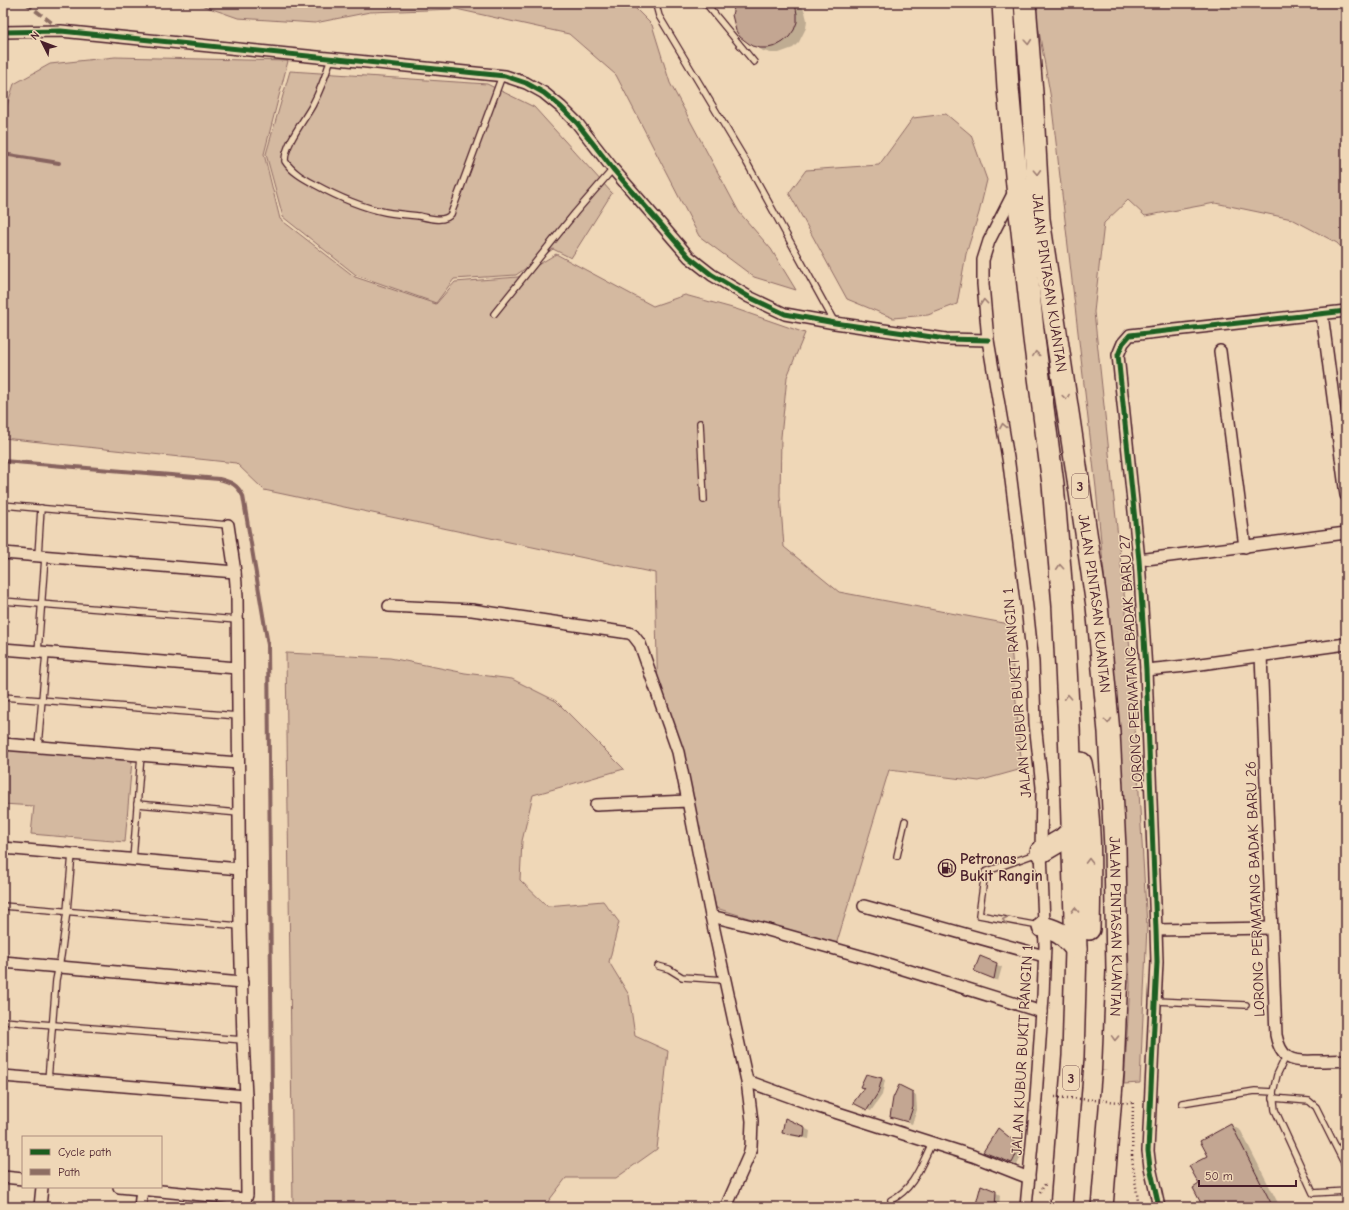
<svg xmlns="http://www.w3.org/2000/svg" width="1349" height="1210" viewBox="0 0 1349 1210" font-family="'Comic Neue',sans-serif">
  <rect width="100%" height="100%" fill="#efd7b7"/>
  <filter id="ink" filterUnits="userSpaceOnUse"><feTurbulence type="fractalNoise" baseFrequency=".025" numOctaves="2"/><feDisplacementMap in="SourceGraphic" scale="8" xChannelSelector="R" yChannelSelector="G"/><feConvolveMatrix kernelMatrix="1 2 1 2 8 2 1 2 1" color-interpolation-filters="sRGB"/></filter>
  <g filter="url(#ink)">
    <!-- green -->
    <g fill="#d4b9a0" stroke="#8f6c66">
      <polygon points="199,3 630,3 652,25 670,83 739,212 771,249 796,290 754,277 699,236 616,75 569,34 456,9 370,12 315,23 238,18 198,4"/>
      <polygon points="1034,3 1346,3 1346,253 1337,243 1292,219 1215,203 1145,216 1128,200 1104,223 1094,312 1131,659 1147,926 1140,1083 1124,1084 1130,985 1118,723 1096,488 1051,99"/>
      <polygon points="115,57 288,61 264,154 280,219 355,277 436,304 455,282 518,277 556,254 653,306 685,295 736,309 805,333 787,377 781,437 780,495 784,547 839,592 1009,624 1022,769 979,781 889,770 836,945 716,908 683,773 658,702 655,573 264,490 236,463 3,438 3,118 14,84 50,64"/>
      <polygon points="290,71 487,84 534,107 612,193 571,258 553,249 516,275 454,279 436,303 356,275 283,217 266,154"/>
      <polygon points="946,114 971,135 987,180 979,213 966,254 957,304 928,315 893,318 847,299 789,193 806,170 879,165 913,118"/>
      <polygon points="286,653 390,658 465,673 512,679 556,701 624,769 533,795 522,841 520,880 547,906 603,901 619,922 609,962 629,995 635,1036 668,1051 657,1149 616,1178 566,1178 544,1207 293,1207"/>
      <polygon points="3,750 132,760 125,842 31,834 34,806 3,804"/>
    </g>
    <!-- shadow -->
    <g fill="#0003">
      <polygon points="736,3 800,3 805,12 807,20 806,28 799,42 793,48 779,53 771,53 763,51 741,36 734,23 733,16"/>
      <polygon points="980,957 1002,967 998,981 980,973"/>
      <polygon points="881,1078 885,1080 882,1095 871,1111 857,1105 865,1089 861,1087"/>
      <polygon points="912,1093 916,1095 917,1110 912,1124 891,1117"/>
      <polygon points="786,1119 810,1131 809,1139 788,1135 783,1132"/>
      <polygon points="1231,1125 1241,1131 1280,1207 1204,1207 1200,1185 1209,1157"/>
      <polygon points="1003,1132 1024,1150 1017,1165 984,1152"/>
      <polygon points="995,1192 1000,1195 999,1207 983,1207"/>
    </g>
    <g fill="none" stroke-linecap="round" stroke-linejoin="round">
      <!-- stream -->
      <g stroke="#87635f" stroke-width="4">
        <polyline points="3,154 59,163"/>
        <path d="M3 461 219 479C231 482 237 484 243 496L268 645 273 1207"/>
      </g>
    </g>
    <!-- building -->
    <g fill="#c3a692" stroke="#4a1f2b">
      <polygon points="735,3 795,3 797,14 797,22 794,30 789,37 783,42 776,46 768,48 760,48 752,46 740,37 736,31 732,15"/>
      <polygon points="980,956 997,963 994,979 974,971"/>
      <polygon points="866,1074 882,1078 878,1093 867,1110 853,1103 864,1088 860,1087"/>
      <polygon points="899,1085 913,1092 913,1107 908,1122 890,1117 893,1098"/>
      <polygon points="785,1118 805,1127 804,1137 782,1133"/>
      <polygon points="1231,1124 1273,1207 1203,1207 1193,1188 1199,1184 1189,1166 1208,1156 1200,1141"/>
      <polygon points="998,1128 1020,1146 1012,1163 983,1152"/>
      <polygon points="981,1185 996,1191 995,1207 983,1207 976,1204"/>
    </g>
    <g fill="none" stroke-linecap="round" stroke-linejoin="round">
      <defs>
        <g id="lane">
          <polyline points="657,3 656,5 659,16 747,163 835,323"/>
          <polyline points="704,3 708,6 754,62"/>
          <path d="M331 58C326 75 320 91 312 106 303 122 285 144 285 161 292 172 303 178 314 184 336 196 360 207 385 212 396 214 408 215 419 216 428 218 445 223 451 214L502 76"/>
          <polyline points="494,314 575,213 613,169"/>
          <polyline points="700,423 704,500"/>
          <polyline points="3,505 228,525"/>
          <polyline points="38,556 41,508"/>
          <polyline points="3,601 237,620"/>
          <polyline points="38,652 45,557"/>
          <polyline points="3,697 238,716"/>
          <polyline points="38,746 46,653"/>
          <polyline points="137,804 239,813"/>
          <polyline points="1038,853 985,872 979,915 1039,926"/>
          <polyline points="897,856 905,821"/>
          <polyline points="133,860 141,755"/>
          <polyline points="3,906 240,926"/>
          <polyline points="658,966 669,969 682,977 725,980"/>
          <polyline points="1155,1001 1246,1005"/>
          <polyline points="3,1021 243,1040"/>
          <polyline points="1286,1056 1277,1075 1273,1092 1275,1110 1313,1193 1346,1191"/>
          <polyline points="48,1080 56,980 61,956 67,911 72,854"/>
          <polyline points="1273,1098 1309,1101 1316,1107 1346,1167"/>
          <polyline points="1182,1103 1255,1091 1273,1092"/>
          <path d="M891 1200C914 1189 921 1165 932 1143"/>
        </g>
        <g id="street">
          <polyline points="3,32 61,31 505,76 526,83 544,93 561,107 577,123 613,169 689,257 712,275 749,297 785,314 835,323 946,339 988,340"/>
          <polyline points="1015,190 989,241 983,260 983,284 988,340 1009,464 1027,607 1033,662 1035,723 1042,787 1041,852 1045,946 1043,996 1035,1112 1026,1207"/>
          <polyline points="1322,314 1346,495"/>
          <polyline points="1220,351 1245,547"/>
          <polyline points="3,553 235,572"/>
          <polyline points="1139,560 1346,533"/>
          <polyline points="389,606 472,610 629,633 633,635 640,644 678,752 688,801"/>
          <polyline points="3,649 237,668"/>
          <path d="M1261 655 1276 1035C1281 1059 1291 1062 1314 1061 1325 1061 1335 1061 1346 1060"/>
          <polyline points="1146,670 1186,666 1346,644"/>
          <polyline points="3,744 238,763"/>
          <polyline points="596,805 688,801 711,916 747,1081 752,1121 751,1146 749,1155 726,1207"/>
          <polyline points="3,848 240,869"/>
          <polyline points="864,906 1044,956"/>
          <polyline points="711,916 768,930 871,959 1042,1012"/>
          <polyline points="1156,930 1271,928"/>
          <polyline points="3,962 242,983"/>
          <polyline points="3,1076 246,1096"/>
          <polyline points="747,1081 819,1107 973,1156 1029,1178"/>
          <polyline points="3,1177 23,1179"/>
          <polyline points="119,1187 244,1199 246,1198 247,1195 246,1096 243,1040 240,926 237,597 235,572 228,525"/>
          <polyline points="40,1207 42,1187"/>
          <polyline points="140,1207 142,1189"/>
          <polyline points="1159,1207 1150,1167 1148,1151 1157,962 1156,930 1146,670 1139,560 1118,355 1123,343 1130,335 1346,311"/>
        </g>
        <g id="highway">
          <polyline points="1003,3 1008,88 1017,186 1034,339 1053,484 1063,606 1069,727 1076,949 1073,1056 1061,1207"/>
          <path id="s1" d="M1025 3 1032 93 1039 219 1097 606 1109 732 1115 848 1117 971 1113 1071 1102 1207"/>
          <path d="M1081 763C1092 816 1090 874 1089 929"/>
          <polyline points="1041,852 1063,839 1073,830"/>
          <path d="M1043 927C1061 932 1064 935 1076 949"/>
        </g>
      </defs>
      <!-- lane casing -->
      <use href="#lane" stroke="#4a1f2b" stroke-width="8"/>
      <!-- street casing -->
      <use href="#street" stroke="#4a1f2b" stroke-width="14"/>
      <!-- highway casing -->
      <use href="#highway" stroke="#4a1f2b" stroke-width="24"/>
      <!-- path -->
      <g stroke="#4a1f2b" stroke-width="2.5" stroke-dasharray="1 3" stroke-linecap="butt">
        <polyline points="1133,1103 1132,1158 1138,1201 1142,1205 1146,1207"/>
        <polyline points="1040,1192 1046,1183"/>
      </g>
      <!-- lane -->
      <use href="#lane" stroke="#efd7b7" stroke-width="5.5"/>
      <!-- street -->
      <use href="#street" stroke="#efd7b7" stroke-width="11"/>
      <!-- highway -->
      <use href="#highway" stroke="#efd7b7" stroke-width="21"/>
      <!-- path-bridge -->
      <polyline stroke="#4a1f2b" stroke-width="2.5" stroke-dasharray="1 3" stroke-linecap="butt" points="1055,1097 1133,1103"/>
      <!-- quiet -->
      <polyline stroke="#8d6e63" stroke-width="4" stroke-dasharray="8 4" stroke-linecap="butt" points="26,3 61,30"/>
      <defs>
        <g id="cycleway">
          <polyline points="3,32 61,31 505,76 526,83 544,93 561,107 577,123 613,169 689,257 712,275 749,297 785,314 835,323 946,339 988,340"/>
          <polyline points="1159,1207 1150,1167 1148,1151 1157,962 1156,930 1146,670 1139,560 1118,355 1123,343 1130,335 1346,311"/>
        </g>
      </defs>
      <!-- cycleway casing -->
      <use href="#cycleway" stroke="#efd7b7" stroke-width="8"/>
      <!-- cycleway -->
      <use href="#cycleway" stroke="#1b5e20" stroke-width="5"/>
    </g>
    <!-- one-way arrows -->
    <defs><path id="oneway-chevron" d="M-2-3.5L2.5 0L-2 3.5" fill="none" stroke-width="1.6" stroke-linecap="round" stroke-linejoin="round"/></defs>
    <g stroke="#9c7b71">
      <use href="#oneway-chevron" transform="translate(1028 42) rotate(85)"/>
      <use href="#oneway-chevron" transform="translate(1037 172) rotate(87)"/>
      <use href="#oneway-chevron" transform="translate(984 302) rotate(-95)"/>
      <use href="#oneway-chevron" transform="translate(1036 354) rotate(-98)"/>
      <use href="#oneway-chevron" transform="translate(1066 397) rotate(81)"/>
      <use href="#oneway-chevron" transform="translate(1003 426) rotate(-100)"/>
      <use href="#oneway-chevron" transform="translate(1060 567) rotate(-94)"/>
      <use href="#oneway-chevron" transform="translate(1068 697) rotate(-93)"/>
      <use href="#oneway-chevron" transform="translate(1108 721) rotate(85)"/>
      <use href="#oneway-chevron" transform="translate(1089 861) rotate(-91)"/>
      <use href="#oneway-chevron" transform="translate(1075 910) rotate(-92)"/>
      <use href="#oneway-chevron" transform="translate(1005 920) rotate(-169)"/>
      <use href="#oneway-chevron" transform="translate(1115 1038) rotate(92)"/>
    </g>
  </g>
  <!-- icons -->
  <defs>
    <symbol id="fuel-ring" viewBox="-11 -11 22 22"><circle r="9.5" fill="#efd7b7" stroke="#4a1f2b" stroke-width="1.5"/><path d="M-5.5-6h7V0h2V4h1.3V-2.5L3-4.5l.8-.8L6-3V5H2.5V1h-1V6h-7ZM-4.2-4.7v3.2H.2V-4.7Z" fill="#4a1f2b"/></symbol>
  </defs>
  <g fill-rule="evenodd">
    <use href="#fuel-ring" x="937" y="858" width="20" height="20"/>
  </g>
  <g text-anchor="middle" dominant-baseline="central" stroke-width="3" stroke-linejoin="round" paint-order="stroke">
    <!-- shield labels -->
    <g fill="#efd7b7" stroke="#7c5655" stroke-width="1">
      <rect x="1072" y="474" width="16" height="24" rx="3"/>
      <rect x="1063" y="1066" width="16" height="24" rx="3"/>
    </g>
    <g font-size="14" font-weight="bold" fill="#4a1f2b">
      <text x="1080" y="486">3</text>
      <text x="1071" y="1078">3</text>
    </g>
    <!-- street labels -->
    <g font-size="15" fill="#4a1f2b" stroke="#efd7b7">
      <text stroke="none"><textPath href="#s1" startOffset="281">JALAN PINTASAN KUANTAN</textPath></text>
      <text stroke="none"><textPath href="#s1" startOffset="605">JALAN PINTASAN KUANTAN</textPath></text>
      <text transform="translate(1131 662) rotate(-93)">LORONG PERMATANG BADAK BARU 27</text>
      <text transform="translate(1017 693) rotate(-95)">JALAN KUBUR BUKIT RANGIN 1</text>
      <text transform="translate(1255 889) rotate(-92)">LORONG PERMATANG BADAK BARU 26</text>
      <text stroke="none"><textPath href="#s1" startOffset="929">JALAN PINTASAN KUANTAN</textPath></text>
      <text transform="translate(1022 1050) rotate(-87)">JALAN KUBUR BUKIT RANGIN 1</text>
    </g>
    <!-- poi labels -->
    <g font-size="15" font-weight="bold" fill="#4a1f2b" stroke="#efd7b7" text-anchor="start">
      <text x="960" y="859">Petronas<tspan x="960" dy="17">Bukit Rangin</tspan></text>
    </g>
  </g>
  <!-- margin -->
  <rect width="1349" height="1210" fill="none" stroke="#efd7b7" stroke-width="16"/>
  <rect x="8" y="8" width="1333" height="1194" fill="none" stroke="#4a1f2b" stroke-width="1.5" filter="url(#ink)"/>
  <!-- legend -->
  <rect x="22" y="1136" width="140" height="52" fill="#efd7b7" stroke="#ad8d7f"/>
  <rect x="30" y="1149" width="20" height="6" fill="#1b5e20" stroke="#ad8d7f"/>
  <text x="58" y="1156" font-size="12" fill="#4a1f2b">Cycle path</text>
  <rect x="30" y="1169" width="20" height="6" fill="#8d6e63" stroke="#ad8d7f"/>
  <text x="58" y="1176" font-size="12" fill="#4a1f2b">Path</text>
  <!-- north arrow -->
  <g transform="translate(42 42) rotate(312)" stroke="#efd7b7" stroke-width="3" paint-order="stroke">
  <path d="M0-3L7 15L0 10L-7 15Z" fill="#4a1f2b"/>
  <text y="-6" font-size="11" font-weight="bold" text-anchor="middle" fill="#4a1f2b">N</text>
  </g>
  <!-- scale -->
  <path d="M1199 1180v6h97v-6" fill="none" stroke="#4a1f2b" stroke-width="2"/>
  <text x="1205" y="1180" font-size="12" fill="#4a1f2b" stroke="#efd7b7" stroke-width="3" paint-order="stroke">50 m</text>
</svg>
